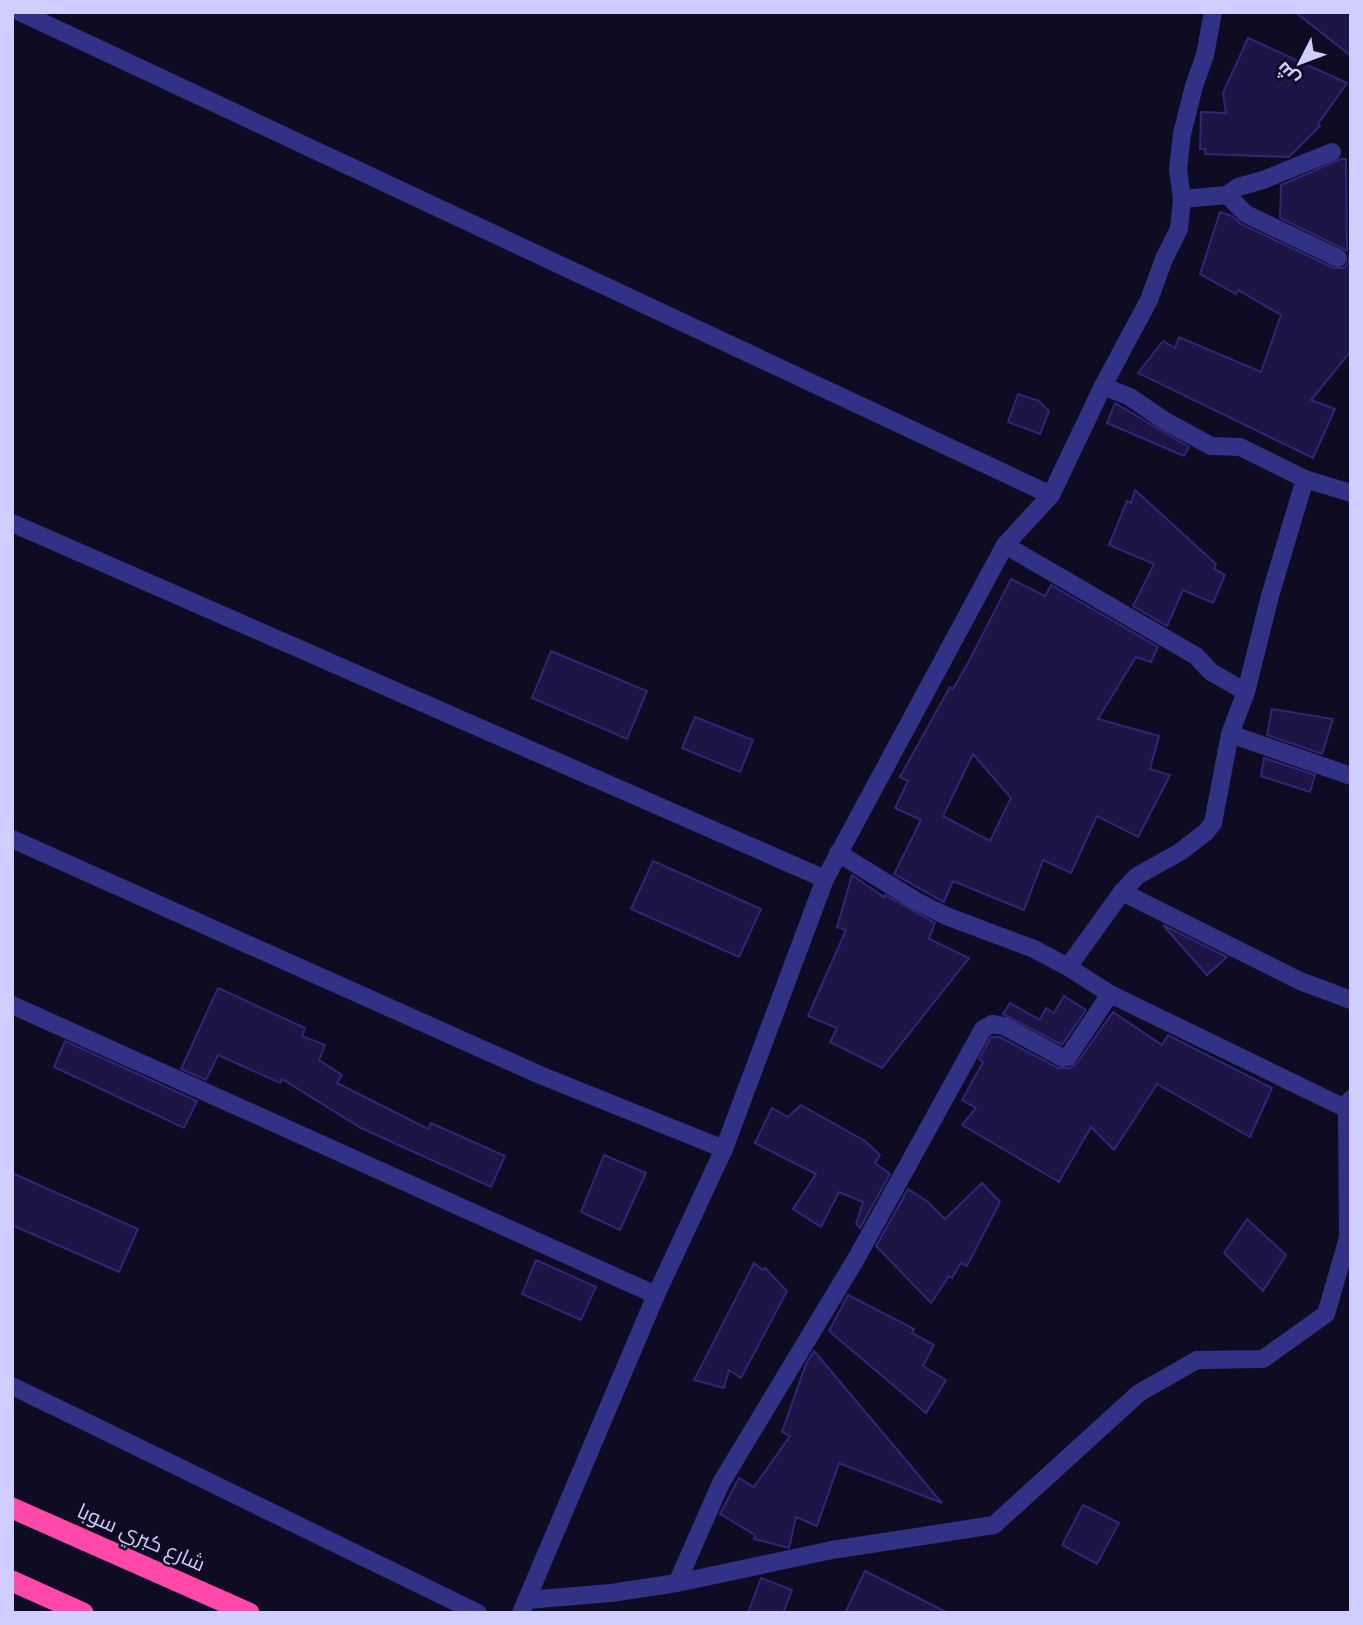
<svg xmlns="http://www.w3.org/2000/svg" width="1363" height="1625" viewBox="0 0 1363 1625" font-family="'Varela Round',Cairo,sans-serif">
  <rect width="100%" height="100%" fill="#0e0b22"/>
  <!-- building -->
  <g fill="#1d1545" stroke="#312574" stroke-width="2" fill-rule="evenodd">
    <polygon points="1295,12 1351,12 1351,56"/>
    <polygon points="1248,38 1347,83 1318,124 1320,126 1289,157 1205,154 1205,149 1200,149 1201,112 1226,113 1223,93"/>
    <polygon points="1341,159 1346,159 1347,251 1280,218 1281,185"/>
    <polygon points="1220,212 1232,216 1241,224 1334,268 1344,268 1348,263 1351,247 1351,351 1311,400 1335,409 1313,458 1138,373 1163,341 1175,348 1179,337 1261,372 1281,315 1238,290 1236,294 1200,274"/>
    <polygon points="1018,394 1039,401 1049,411 1040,434 1008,422"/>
    <polygon points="1115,403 1189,447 1184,456 1107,423"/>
    <polygon points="1135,490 1216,564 1214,569 1225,575 1213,603 1183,590 1167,626 1133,606 1154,564 1109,545 1127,501 1131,503"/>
    <path d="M1011 579 1045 596 1051 585 1158 647 1151 662 1136 657 1098 719 1159 736 1150 769 1170 775 1138 837 1097 816 1071 873 1043 860 1024 910 953 881 944 902 894 874 921 820 895 808 908 781 900 777 950 687 953 689 968 663ZM973 754 1011 798 990 841 943 816Z"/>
    <polygon points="551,651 647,691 627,739 532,698"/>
    <polygon points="1272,709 1333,719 1322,754 1267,735"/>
    <polygon points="695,717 753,740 740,772 682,748"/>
    <polygon points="1264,758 1315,775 1310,792 1261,776"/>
    <polygon points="653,861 761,909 739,957 631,909"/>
    <polygon points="852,875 884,897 885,895 935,923 929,939 969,958 882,1068 830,1042 837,1028 808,1016 846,930 837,927"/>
    <polygon points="1163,925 1227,957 1207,975"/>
    <polygon points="218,988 305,1028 302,1036 325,1045 319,1060 342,1075 337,1083 428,1129 431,1123 505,1156 491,1187 361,1128 282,1079 280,1083 218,1055 206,1080 181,1069"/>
    <polygon points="1064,996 1086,1010 1062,1045 1003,1014 1010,1003 1040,1020 1046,1008 1054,1013"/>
    <polygon points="1113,1012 1162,1045 1168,1035 1272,1088 1250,1137 1157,1084 1114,1150 1091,1127 1059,1182 962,1125 976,1108 962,1100 983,1062 979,1059 991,1037 1000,1037 1058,1068 1070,1068 1077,1063"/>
    <polygon points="65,1041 197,1101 184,1128 54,1067"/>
    <polygon points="801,1105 865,1141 880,1155 875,1163 890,1174 860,1228 856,1224 863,1202 839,1192 821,1227 793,1209 816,1174 755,1143 772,1108 788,1117"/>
    <polygon points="604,1155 646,1173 620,1230 581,1212"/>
    <polygon points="12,1173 138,1229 119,1272 12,1225"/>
    <polygon points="982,1183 1000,1202 967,1266 961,1263 952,1278 949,1276 931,1303 876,1246 908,1189 928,1202 945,1219"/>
    <polygon points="1247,1219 1286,1255 1263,1291 1224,1253"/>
    <polygon points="536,1260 596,1287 581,1320 522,1294"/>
    <polygon points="754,1263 763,1270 765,1268 787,1291 741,1378 729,1370 724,1388 694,1380"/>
    <polygon points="848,1295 914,1329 912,1333 934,1345 923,1366 946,1380 926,1413 829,1331"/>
    <polygon points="814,1351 942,1503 839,1463 817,1526 796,1517 789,1548 754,1539 755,1535 720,1514 739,1478 754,1487 790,1436 782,1432 806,1364"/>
    <polygon points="1083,1505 1119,1523 1097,1564 1062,1545"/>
    <polygon points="865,1571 948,1613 845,1613"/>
    <polygon points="761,1578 792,1590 783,1613 748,1613"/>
  </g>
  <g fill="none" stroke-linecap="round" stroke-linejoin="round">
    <!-- minor -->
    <g stroke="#313286" stroke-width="18">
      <polyline points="20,12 1051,495"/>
      <polyline points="1227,195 1246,214 1338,258"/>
      <polyline points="1182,199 1227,195 1238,187 1263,180 1332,152"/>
      <polyline points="1103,386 1130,397 1165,421 1211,446 1240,447 1305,479 1351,493"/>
      <polyline points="12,523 825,879"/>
      <polyline points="1005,545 1196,656 1211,672 1246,692"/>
      <polyline points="1230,734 1351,776"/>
      <polyline points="12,839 540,1075 724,1149"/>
      <polyline points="838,853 916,901 946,916 1034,949 1068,967 1110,994 1347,1109"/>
      <polyline points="1122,892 1300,981 1351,1000"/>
      <polyline points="1068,967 1122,892 1137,876 1180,852 1206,832 1213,823 1230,734 1246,692 1270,596 1305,479"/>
      <polyline points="12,1005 656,1295"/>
      <polyline points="12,1386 478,1613"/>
      <polyline points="677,1583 832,1550 994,1525 1139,1393 1197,1360 1263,1359 1326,1314 1348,1238 1347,1109 1351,1099"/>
      <polyline points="527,1600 611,1593 677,1583 721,1483 856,1259 983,1029 992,1024 1004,1026 1063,1058 1068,1057 1110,994"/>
      <polyline points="521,1613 656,1295 724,1149 825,879 1005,545 1051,495 1103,386 1149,300 1164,259 1179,229 1182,199 1178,169 1182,134 1194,86 1205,55 1213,12"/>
    </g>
    <!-- highway -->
    <g stroke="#ff48a9" stroke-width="21">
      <polyline points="12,1508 249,1613"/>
      <polyline points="12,1581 83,1613"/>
    </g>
  </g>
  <g text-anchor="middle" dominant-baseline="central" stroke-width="5" stroke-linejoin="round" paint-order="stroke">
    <!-- street labels -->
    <g font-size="21" fill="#d0cdff" stroke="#0e0b22">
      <text transform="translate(141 1538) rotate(24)">شارع كبري سوبا</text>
    </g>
  </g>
  <!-- border -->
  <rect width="1363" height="1625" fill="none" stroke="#d0cdff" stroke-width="28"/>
  <!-- north arrow -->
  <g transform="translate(1300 63) rotate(228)" stroke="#0e0b22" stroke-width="5" paint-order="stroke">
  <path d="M0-5L12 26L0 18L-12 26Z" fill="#d0cdff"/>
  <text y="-10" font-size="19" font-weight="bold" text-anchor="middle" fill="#d0cdff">ش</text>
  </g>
</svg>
